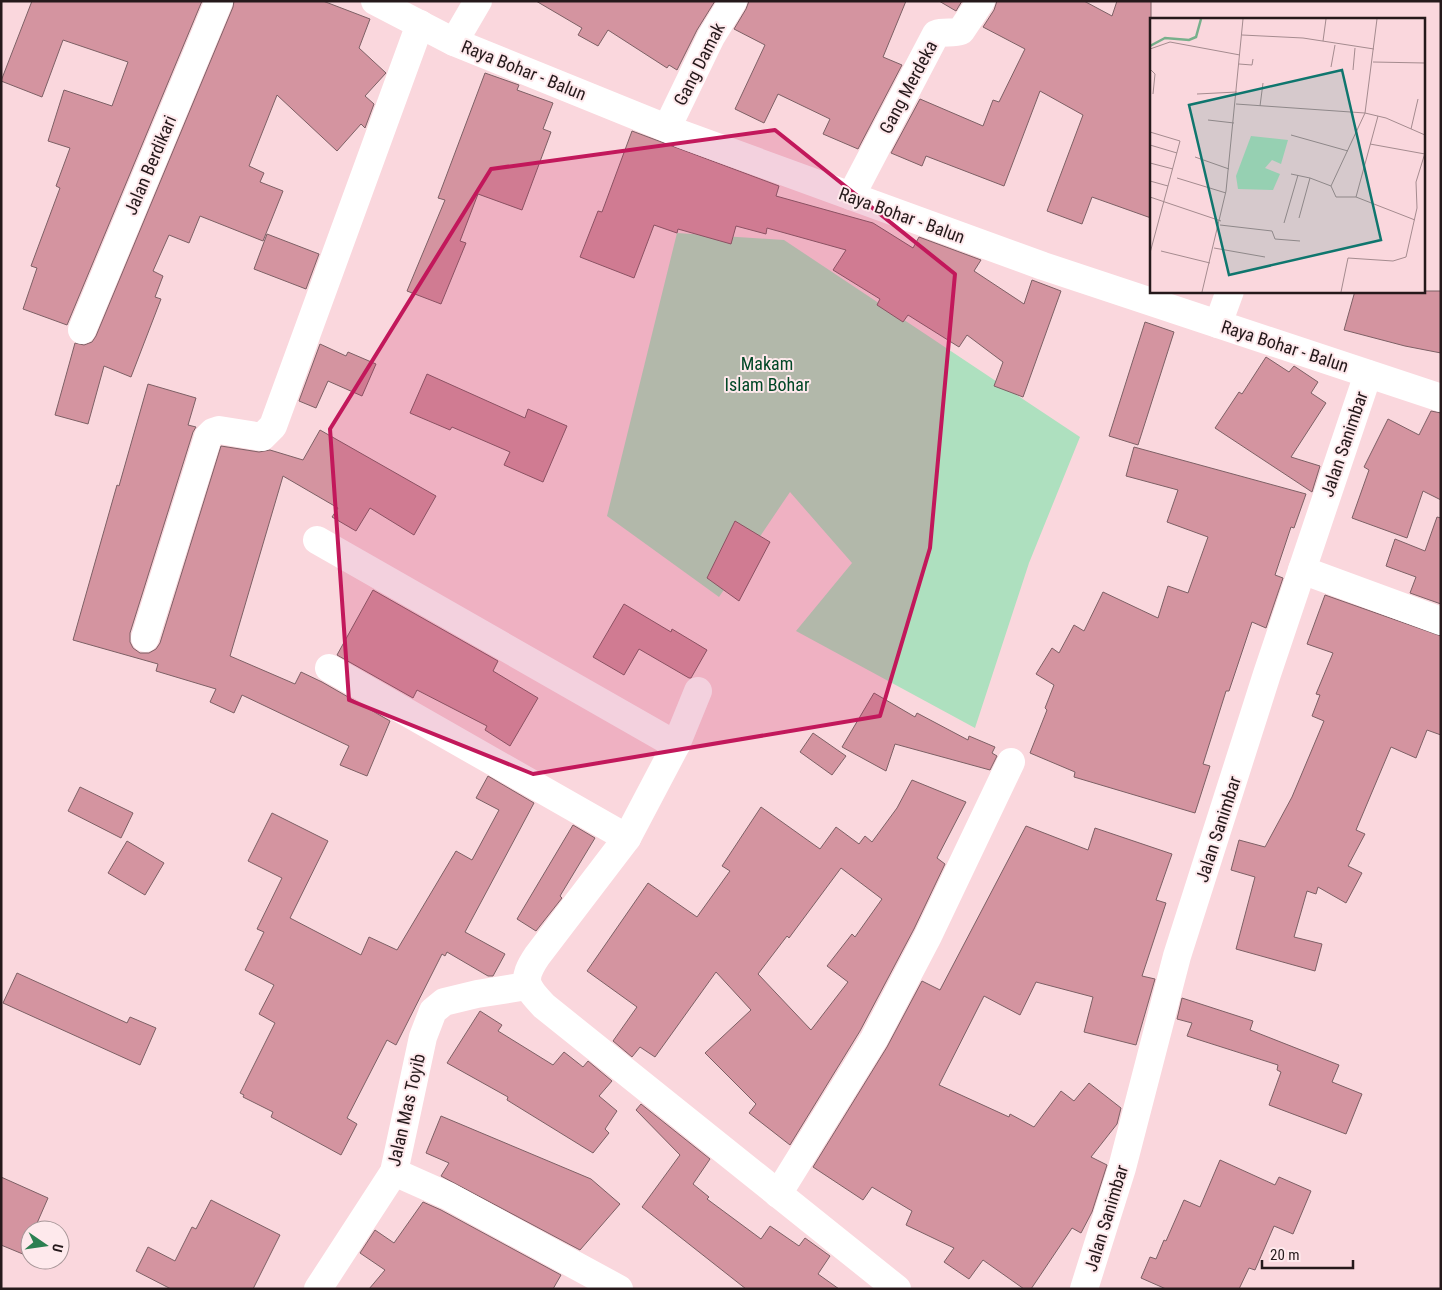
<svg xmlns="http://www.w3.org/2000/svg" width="1442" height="1290" viewBox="0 0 1442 1290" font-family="'Roboto Condensed',sans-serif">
  <rect width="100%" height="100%" fill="#fad7dd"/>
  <!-- green -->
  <polygon fill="#aee0bf" points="677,233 784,240 1080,437 1029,563 975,728 796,631 852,563 790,492 719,597 607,516"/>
  <!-- building -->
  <g fill="#d494a0" stroke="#7d6065" fill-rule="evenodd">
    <polygon points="32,1 202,1 67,325 23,309 37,268 31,266 60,188 56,186 70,148 48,141 64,90 112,106 128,62 63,40 42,97 1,81"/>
    <polygon points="234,1 323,1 370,19 359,48 386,73 365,96 374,104 365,128 361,124 337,151 277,95 249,166 264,173 260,182 283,191 263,241 200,216 189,243 169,235 153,271 163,276 155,297 161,299 131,377 104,366 88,424 55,415 75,343 84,345 92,342 96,336 233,7"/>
    <polygon points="536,1 715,1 697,30 677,70 669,65 667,68 608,30 598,46 578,35 582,28"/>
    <polygon points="749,1 906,1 883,57 902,65 858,149 823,134 830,119 778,94 764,123 735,109 765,45 734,29 746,9"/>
    <polygon points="939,1 962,1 956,11"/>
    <polygon points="997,1 1084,1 1112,16 1117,1 1151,1 1151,218 1092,197 1082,224 1047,211 1083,115 1040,91 1004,186 926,156 922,166 891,153 920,99 983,126 993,100 999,102 1025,49 983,27 994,10"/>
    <polygon points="485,73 519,85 517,90 553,103 543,129 551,132 522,210 478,194 460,241 466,243 441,304 407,291 445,200 438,198"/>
    <polygon points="632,131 779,186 776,196 873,223 913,248 919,237 981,260 974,271 1024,304 1032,280 1061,291 1023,397 994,386 1003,362 967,335 959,347 908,315 903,322 877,305 880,299 833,270 846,250 767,228 766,234 736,226 731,244 678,229 677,233 654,225 634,278 580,257 598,211 602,212"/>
    <polygon points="267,234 319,254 306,289 254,269"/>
    <polygon points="1355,291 1441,291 1441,353 1405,346 1344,330"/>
    <polygon points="1145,322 1174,332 1138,445 1109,436"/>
    <polygon points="320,344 346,356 348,352 376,364 362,396 328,381 316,408 299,401"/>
    <polygon points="1266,357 1289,372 1294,366 1318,382 1311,393 1326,403 1291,457 1320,466 1312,492 1215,428 1239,392 1242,394"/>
    <polygon points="427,374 525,418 528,409 567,426 543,482 504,465 510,452 452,427 450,430 410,413"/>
    <polygon points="148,384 196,398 188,425 196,427 193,432 130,633 130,642 133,648 140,653 149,653 156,649 160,643 221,446 259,452 270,450 303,460 320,430 436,496 414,535 370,508 356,531 332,517 338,508 283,476 230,656 295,684 301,672 322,682 390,721 367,776 340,765 349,746 242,695 234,713 210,702 216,689 156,671 158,664 73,640 117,485 119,486"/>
    <polygon points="1431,411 1441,413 1441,500 1423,491 1407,538 1352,518 1369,470 1364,467 1388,419 1419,435"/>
    <polygon points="1134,447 1306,494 1294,528 1291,527 1275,575 1283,578 1266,628 1252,622 1229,691 1226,691 1203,764 1210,766 1195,813 1074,777 1075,772 1030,753 1047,710 1045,708 1054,685 1036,674 1052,648 1059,653 1074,625 1084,631 1103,592 1158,618 1168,586 1188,593 1208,537 1167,522 1178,490 1126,476"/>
    <polygon points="1437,517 1441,518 1441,604 1410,593 1416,577 1386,566 1395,539 1425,551"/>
    <polygon points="735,521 770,542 739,601 707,578"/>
    <polygon points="373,590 498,661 493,671 538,698 510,746 485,730 487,726 417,690 413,698 337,655"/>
    <polygon points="1325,595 1441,636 1441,735 1427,730 1416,758 1391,747 1356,830 1365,834 1348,866 1362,873 1346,903 1318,887 1316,894 1307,891 1294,937 1322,944 1315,971 1236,949 1255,877 1231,870 1239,840 1265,847 1292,797 1324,721 1312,716 1320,695 1316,694 1333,653 1307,644"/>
    <polygon points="624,604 671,632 672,629 707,650 691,678 689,678 639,649 624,675 593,657"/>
    <polygon points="874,693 915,717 917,713 968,740 969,736 995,747 992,753 997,756 990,770 895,744 886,771 842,747"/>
    <polygon points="813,733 846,756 832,775 800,752"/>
    <polygon points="488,776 534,803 465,932 505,954 493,976 488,976 447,952 445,956 442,954 396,1045 387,1040 347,1118 357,1124 341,1155 271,1117 273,1112 243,1097 244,1095 240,1093 275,1023 259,1014 274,985 245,970 264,932 257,929 282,878 248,861 272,813 328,841 290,918 361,955 369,937 397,950 456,851 472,860 499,810 476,798"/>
    <path d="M912 780 966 802 937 858 945 864 914 929 860 1031 790 1145 749 1113 756 1104 705 1053 751 1010 716 972 655 1057 640 1047 632 1057 613 1041 637 1007 587 971 648 883 697 917 730 871 722 866 761 807 820 849 836 827 859 844 865 836 872 842 897 808ZM841 868 882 899 855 937 852 934 827 966 848 982 811 1030 758 974 787 936 789 938Z"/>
    <polygon points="80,787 133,813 121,838 68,811"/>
    <polygon points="573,825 595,838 560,896 562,898 536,931 517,919"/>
    <polygon points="1026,826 1088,850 1095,828 1172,854 1156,900 1166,903 1142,976 1155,979 1136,1045 1084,1032 1093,997 1036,982 1020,1015 984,996 939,1085 1009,1117 1010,1114 1034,1127 1061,1091 1074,1101 1089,1083 1121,1108 1117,1124 1091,1157 1107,1165 1092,1212 1081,1233 1072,1228 1031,1289 1024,1289 983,1260 969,1279 944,1262 954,1248 906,1225 912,1211 872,1187 863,1200 813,1167 887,1047 922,981 940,990"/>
    <polygon points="127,841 164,863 145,895 108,873"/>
    <polygon points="17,973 127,1023 130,1017 156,1028 140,1065 3,1003"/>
    <polygon points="1182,998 1253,1021 1250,1030 1339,1065 1332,1082 1362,1094 1346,1134 1269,1105 1281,1072 1277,1070 1278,1065 1187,1036 1192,1023 1177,1019"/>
    <polygon points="480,1011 502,1025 498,1031 553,1065 564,1052 583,1067 588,1061 612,1081 599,1096 617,1111 605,1129 609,1133 593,1153 507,1100 508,1097 447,1063"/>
    <polygon points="641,1104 710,1159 693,1184 709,1197 707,1199 761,1239 770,1226 799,1246 805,1238 830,1256 818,1274 839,1289 746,1289 642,1207 680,1155 636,1110"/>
    <polygon points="441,1116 591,1179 620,1204 580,1250 441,1176 449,1163 426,1153"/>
    <polygon points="1220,1160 1275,1185 1279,1177 1311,1191 1293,1234 1274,1226 1255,1270 1249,1268 1239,1289 1166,1289 1141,1278 1150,1257 1156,1259 1164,1240 1166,1241 1184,1200 1200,1207"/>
    <polygon points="1,1177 48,1198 34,1230 30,1230 30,1257 1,1245"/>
    <polygon points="211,1200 280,1235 253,1289 171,1289 136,1271 148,1247 175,1261 192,1227 196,1229"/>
    <polygon points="423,1202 441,1210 561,1275 553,1289 369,1289 385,1270 360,1253 375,1230 394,1243"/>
  </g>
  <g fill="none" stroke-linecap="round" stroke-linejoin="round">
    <!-- minor -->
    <g stroke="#fff" stroke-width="28">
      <polyline points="375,1 454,42 681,134 1043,266 1441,398"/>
      <polyline points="454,42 478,1"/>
      <polyline points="667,128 711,37 733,1"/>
      <path d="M851 196 936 34C944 31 953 34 961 31L981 1"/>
      <polyline points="1218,324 1230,291"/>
      <polyline points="82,330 219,1"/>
      <polyline points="317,540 676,745"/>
      <polyline points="1302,570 1441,621"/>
      <polyline points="145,638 208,437 213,432 219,430 262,437 273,426 420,24"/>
      <path d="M329 668 627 838 537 956C521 980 525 986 544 1006L897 1289"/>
      <polyline points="627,838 676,745 698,691"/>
      <polyline points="394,1172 448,1196 619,1289"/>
      <polyline points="778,1194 874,1039 928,936 1011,762"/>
      <polyline points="318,1289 394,1172 423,1037 433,1011 444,1002 477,994 527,986"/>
      <polyline points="1084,1289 1122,1168 1177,956 1267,674 1368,374"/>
    </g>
  </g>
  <!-- marked area -->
  <path fill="#c2185b" fill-opacity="0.2" stroke="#c2185b" stroke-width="4" stroke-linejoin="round" d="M775 130 955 274 930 548 880 716 533 774 349 700 330 429 491 169Z"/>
  <g text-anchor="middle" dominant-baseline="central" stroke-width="4" stroke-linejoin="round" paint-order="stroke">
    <!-- street labels -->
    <g font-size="18" fill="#25191b" stroke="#fee9ec">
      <text transform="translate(699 64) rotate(-63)">Gang Damak</text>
      <text transform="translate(524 70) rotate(22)">Raya Bohar - Balun</text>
      <text transform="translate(908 87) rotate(-62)">Gang Merdeka</text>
      <text transform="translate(150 165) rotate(-67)">Jalan Berdikari</text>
      <text transform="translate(902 215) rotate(20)">Raya Bohar - Balun</text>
      <text transform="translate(1285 346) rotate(18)">Raya Bohar - Balun</text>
      <text transform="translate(1344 444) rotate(-71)">Jalan Sanimbar</text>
      <text transform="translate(1218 829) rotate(-72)">Jalan Sanimbar</text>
      <text transform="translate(406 1110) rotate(-77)">Jalan Mas Toyib</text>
      <text transform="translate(1106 1218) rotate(-73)">Jalan Sanimbar</text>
    </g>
    <!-- park labels -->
    <g font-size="18" fill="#004726" stroke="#fee9ec">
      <text x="767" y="363">Makam<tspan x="767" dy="21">Islam Bohar</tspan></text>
    </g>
  </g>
  <!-- overview -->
  <g transform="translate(1150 18)">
    <rect width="275" height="275" fill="#fad7dd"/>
    <path d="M101 118 138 122 131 146 122 142 115 150 130 156 123 172 88 171 86 158Z" fill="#aee0bf"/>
    <path fill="none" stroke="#78b08c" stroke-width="2.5" d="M0 28 15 20 39 22 46 19 51 1"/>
    <path fill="none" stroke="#a58b8f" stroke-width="1" d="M92 17 153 20 224 31M173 23 176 1M0 31 20 24 90 37M223 44 275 45M89 46 102 47 103 41M181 49 185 27M0 51 5 56 3 76M203 52 205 30M47 76 87 74M86 86 215 95 236 100 275 117M110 88 113 65M58 102 84 105M261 111 268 81M0 114 30 123 0 235M141 117 198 133M220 126 275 136M0 127 27 135M45 139 79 151M0 145 23 151M141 156 160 160M27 160 76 175M0 163 18 168M181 168 215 95 227 1M181 168 186 179H206L265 202M0 179 71 203M206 179 228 98M149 200 160 160 181 168M134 205 148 157M70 207 122 213 125 221 150 223M64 230 115 239M11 233 60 245M52 274 76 173 93 1M191 274 198 240 243 243 256 239 267 190 266 164 275 135"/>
    <path fill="#0f766e" fill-opacity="0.15" stroke="#0f766e" stroke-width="2.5" d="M192 52 231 222 79 257 39 87Z"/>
    <rect width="275" height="275" fill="none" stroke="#25191b" stroke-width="2.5"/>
  </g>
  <!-- border -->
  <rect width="1442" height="1290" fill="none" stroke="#25191b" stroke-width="5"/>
  <!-- north arrow -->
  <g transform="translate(45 1245) rotate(103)"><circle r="24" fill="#fee9ec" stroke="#a79698"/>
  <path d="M0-4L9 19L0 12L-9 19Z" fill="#2c7f51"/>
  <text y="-8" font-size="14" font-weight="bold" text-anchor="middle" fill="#25191b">U</text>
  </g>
  <!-- scale -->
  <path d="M1262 1260v8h91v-8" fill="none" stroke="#25191b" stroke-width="2.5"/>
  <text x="1270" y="1260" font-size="15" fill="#25191b" stroke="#fee9ec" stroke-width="4" paint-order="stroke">20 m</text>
</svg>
